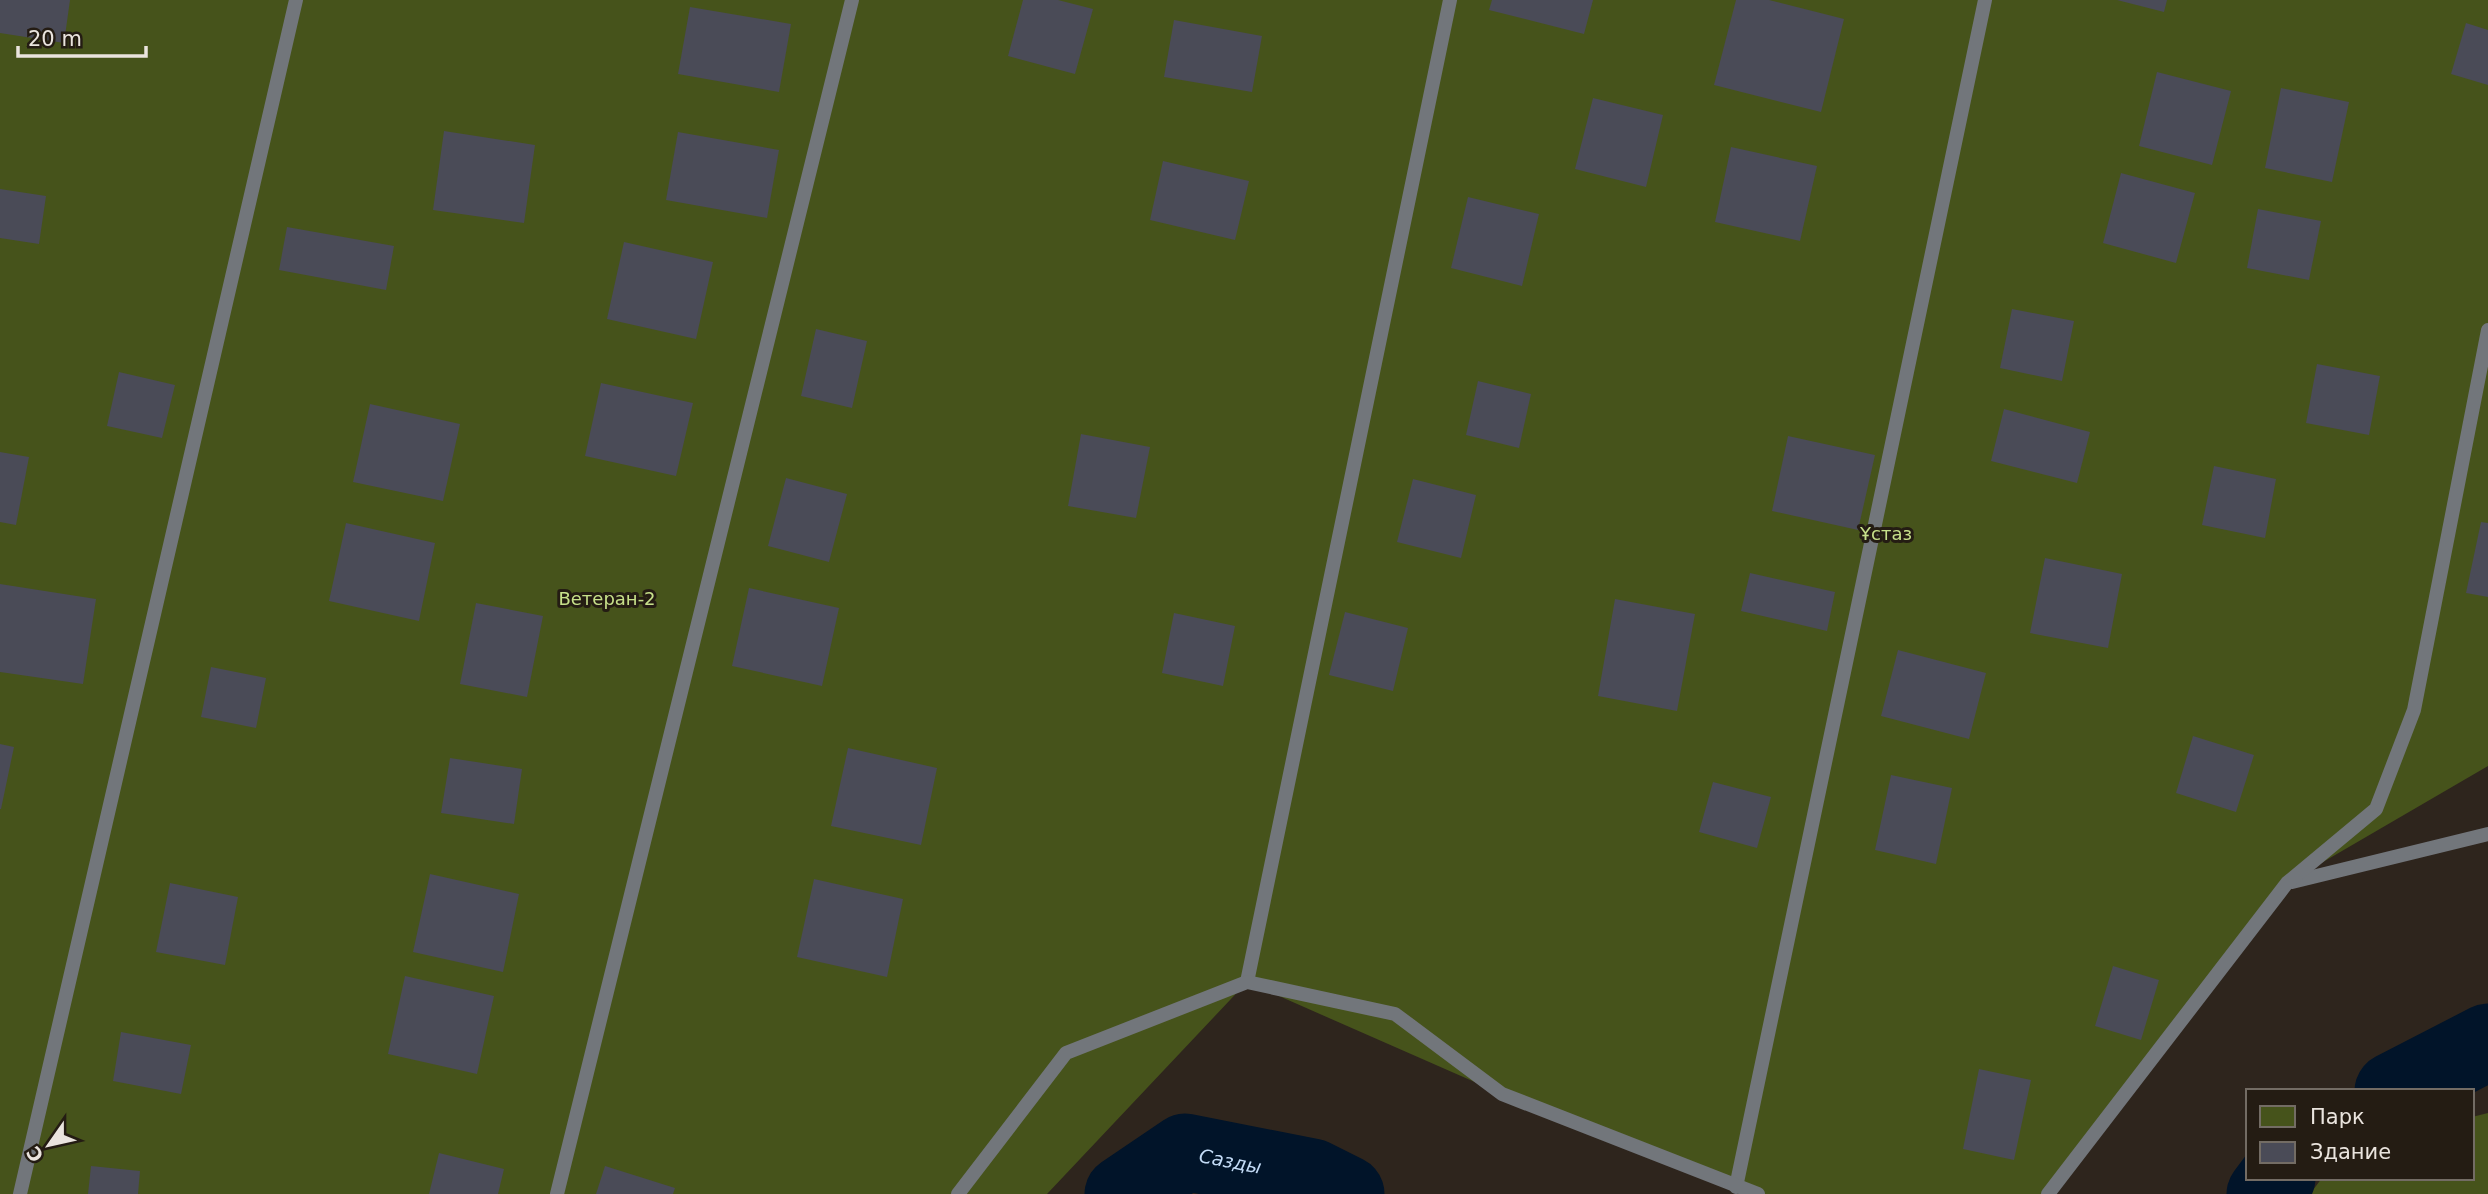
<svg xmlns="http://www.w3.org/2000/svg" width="2488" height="1194" viewBox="0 0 2488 1194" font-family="'DejaVu Sans',sans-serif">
  <rect width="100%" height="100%" fill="#2e251d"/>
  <!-- green -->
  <g fill="#46531b">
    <polygon points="0,0 2488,0 2488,766 2287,883 2048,1194 1758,1194 1502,1094 1247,982 1047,1194 0,1194"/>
    <polygon points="2488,1113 2488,1194 2310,1194 2322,1178 2472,1178 2472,1117"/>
  </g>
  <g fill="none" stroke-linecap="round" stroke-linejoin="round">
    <!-- river -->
    <g stroke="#011429" stroke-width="77">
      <polyline points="2393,1091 2488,1042"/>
      <path id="s1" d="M1123 1194 1185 1152 1312 1177 1346 1194"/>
      <polyline points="2265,1194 2277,1178"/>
    </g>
  </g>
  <!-- building -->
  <g fill="#4a4b57">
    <polygon points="0,0 70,0 64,43 0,33"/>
    <polygon points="1023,0 1058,0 1093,9 1075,74 1008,56"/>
    <polygon points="1492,0 1593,0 1584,34 1489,10"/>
    <polygon points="1736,0 1769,0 1844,19 1821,112 1714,85"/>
    <polygon points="2117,0 2167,0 2164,12"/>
    <polygon points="690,7 791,24 779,92 678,74"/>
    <polygon points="1174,20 1262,36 1252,92 1164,77"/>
    <polygon points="2466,23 2488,30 2488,85 2451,74"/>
    <polygon points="2157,72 2231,91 2212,165 2139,146"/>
    <polygon points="2281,88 2349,102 2332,182 2265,168"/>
    <polygon points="1593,98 1663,115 1646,187 1575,169"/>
    <polygon points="444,131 535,145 524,223 433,210"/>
    <polygon points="678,132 779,150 767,218 666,200"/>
    <polygon points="1731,147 1817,166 1800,241 1715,222"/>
    <polygon points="1163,161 1249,181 1235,240 1150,220"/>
    <polygon points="2121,173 2195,193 2176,263 2103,243"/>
    <polygon points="0,189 46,196 39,244 0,238"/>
    <polygon points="1468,197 1539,214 1522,286 1451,268"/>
    <polygon points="2258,209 2321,221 2309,280 2247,268"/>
    <polygon points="287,227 394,246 386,290 279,270"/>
    <polygon points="624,242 713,262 696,339 607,319"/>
    <polygon points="2012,309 2074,321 2062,381 2000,368"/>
    <polygon points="816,329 867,341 852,408 801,396"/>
    <polygon points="2317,364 2380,376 2369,435 2306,423"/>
    <polygon points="119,372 175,385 162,438 107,426"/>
    <polygon points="1478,381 1531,394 1519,448 1466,435"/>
    <polygon points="601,383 693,403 676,476 585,456"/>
    <polygon points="370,404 460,424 443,501 353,482"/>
    <polygon points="2004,409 2090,432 2077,483 1991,461"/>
    <polygon points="1081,434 1150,447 1136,518 1068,506"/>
    <polygon points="1788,436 1875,455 1858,530 1772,511"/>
    <polygon points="0,452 29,457 16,525 0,522"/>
    <polygon points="2214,466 2276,479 2265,538 2202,525"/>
    <polygon points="786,478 847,494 829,562 768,546"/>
    <polygon points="1413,479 1476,495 1461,558 1397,542"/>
    <polygon points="2481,522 2488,523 2488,597 2466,593"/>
    <polygon points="346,523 435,543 419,621 329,601"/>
    <polygon points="2045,558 2122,574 2108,648 2030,633"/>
    <polygon points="1750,573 1835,592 1827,631 1741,611"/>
    <polygon points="0,584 96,599 83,684 0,672"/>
    <polygon points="749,588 839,608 822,686 732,666"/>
    <polygon points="1615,599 1695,614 1677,711 1598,696"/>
    <polygon points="476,603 543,616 527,697 460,684"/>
    <polygon points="1345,612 1408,628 1393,691 1329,675"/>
    <polygon points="1174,613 1235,626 1223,686 1162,673"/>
    <polygon points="1898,650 1986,673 1969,739 1881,716"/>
    <polygon points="211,667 266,678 256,728 201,717"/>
    <polygon points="2193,736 2254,755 2236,812 2176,793"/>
    <polygon points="0,744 14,747 1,809 0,809"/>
    <polygon points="848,748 937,768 921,845 831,826"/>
    <polygon points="450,758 522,769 514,824 441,813"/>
    <polygon points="1891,775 1952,788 1936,864 1875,850"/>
    <polygon points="1713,782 1771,797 1757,848 1699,832"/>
    <polygon points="430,874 519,894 503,972 413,952"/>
    <polygon points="814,879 903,899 887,977 797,957"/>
    <polygon points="170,883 238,897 225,965 156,952"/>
    <polygon points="2113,966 2159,980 2141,1040 2095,1026"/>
    <polygon points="405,976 494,996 477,1074 388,1054"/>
    <polygon points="121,1032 191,1045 181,1094 113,1081"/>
    <polygon points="1979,1069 2031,1080 2014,1160 1963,1149"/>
    <polygon points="439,1153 504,1169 498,1194 429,1194"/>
    <polygon points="91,1166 140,1171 138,1194 88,1194"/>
    <polygon points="605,1166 675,1188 673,1194 596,1194"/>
  </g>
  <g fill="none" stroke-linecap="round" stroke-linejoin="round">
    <!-- lane -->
    <g stroke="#72767b" stroke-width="14">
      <polyline points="2292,882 2488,834"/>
      <polyline points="1247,982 1450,0"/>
      <polyline points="1736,1187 1985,0"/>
      <polyline points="20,1194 296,0"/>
      <polyline points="557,1194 852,0"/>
      <polyline points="958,1194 1066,1053 1247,982 1395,1014 1502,1094 1758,1194"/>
      <polyline points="2048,1194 2287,883 2376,809 2414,710 2488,330"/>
    </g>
  </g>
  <g text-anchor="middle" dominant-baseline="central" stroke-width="6" stroke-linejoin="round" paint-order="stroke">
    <!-- park labels -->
    <g font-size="18" fill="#c7e08a" stroke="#241c13">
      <text x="1886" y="533">Ұстаз</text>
      <text x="607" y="598">Ветеран-2</text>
    </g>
    <!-- water labels -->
    <g font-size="19" font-style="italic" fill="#c3dbf6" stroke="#241c13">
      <text stroke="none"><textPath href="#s1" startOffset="121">Сазды</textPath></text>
    </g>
  </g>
  <!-- legend -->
  <rect x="2246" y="1089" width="228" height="91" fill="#241c13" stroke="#736c64" stroke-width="2"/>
  <rect x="2260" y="1106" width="35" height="21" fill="#46531b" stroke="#736c64" stroke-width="2"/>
  <text x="2310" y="1124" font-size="21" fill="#eae4de">Парк</text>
  <rect x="2260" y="1142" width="35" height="21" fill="#4a4b57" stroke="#736c64" stroke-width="2"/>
  <text x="2310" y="1159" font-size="21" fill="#eae4de">Здание</text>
  <!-- north arrow -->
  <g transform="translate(49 1145) rotate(236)" stroke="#241c13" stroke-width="5" paint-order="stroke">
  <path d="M0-5L12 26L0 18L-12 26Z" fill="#eae4de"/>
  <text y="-10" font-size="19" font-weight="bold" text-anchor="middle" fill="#eae4de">С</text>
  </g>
  <!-- scale -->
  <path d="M18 46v10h128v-10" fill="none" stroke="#eae4de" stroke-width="3.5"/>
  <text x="28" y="46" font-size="21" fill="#eae4de" stroke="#241c13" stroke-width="5" paint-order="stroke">20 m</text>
</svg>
